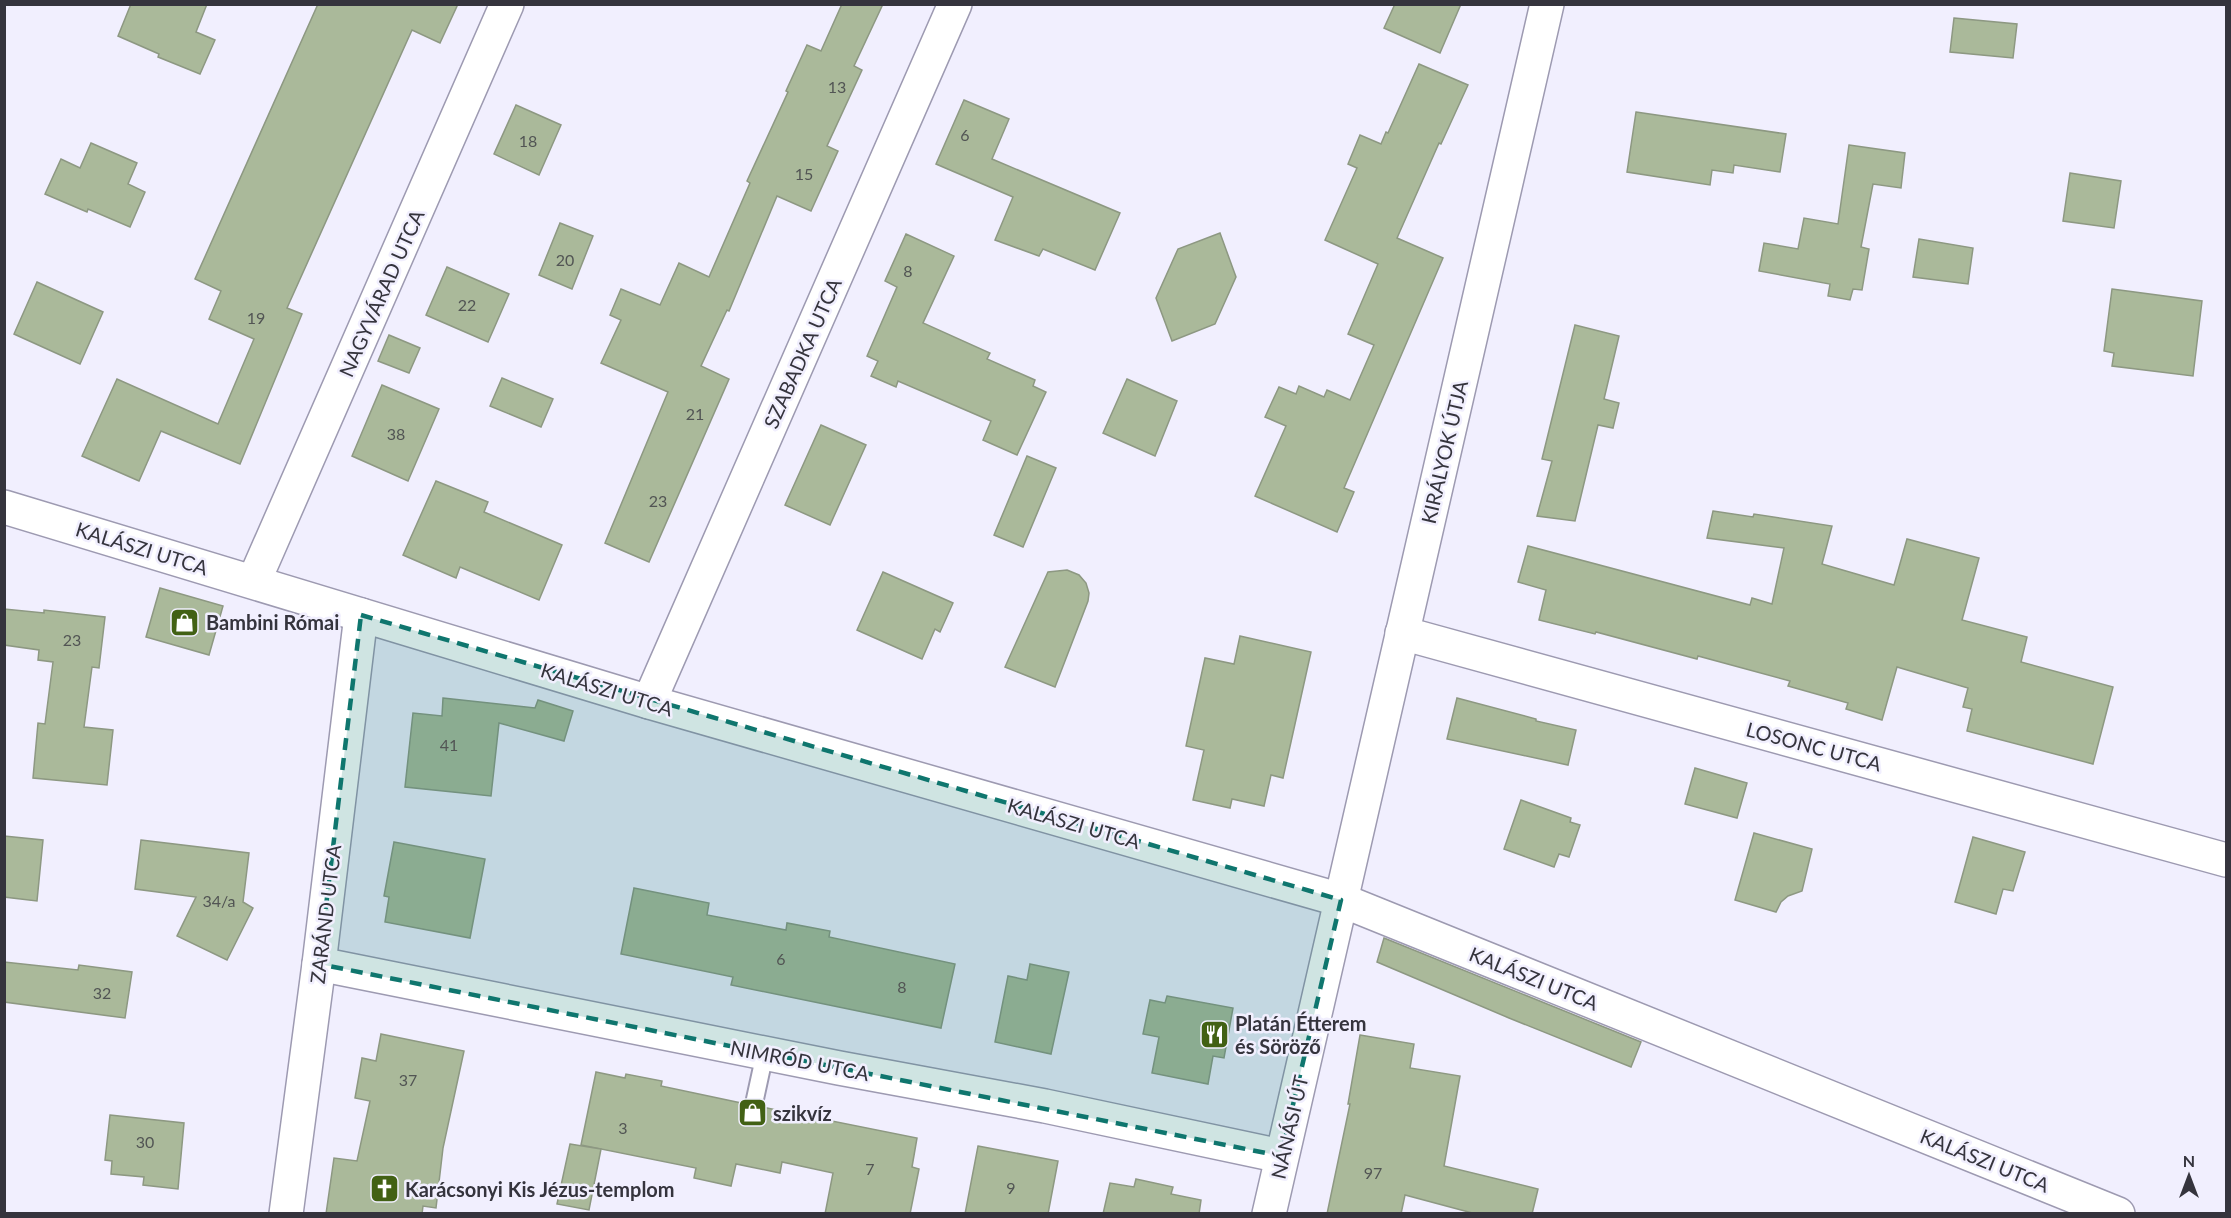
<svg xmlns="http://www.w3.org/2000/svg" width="2231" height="1218" viewBox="0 0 2231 1218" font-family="Lato,sans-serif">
  <rect width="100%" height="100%" fill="#f1effe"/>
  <!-- building -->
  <g fill="#aab99a" stroke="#8d9882" stroke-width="1.5">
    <polygon points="131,4 207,4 196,32 215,40 200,74 158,57 159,54 118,36"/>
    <polygon points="318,4 458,4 440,43 412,30 287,308 302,314 240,464 161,431 139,481 82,456 117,379 218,424 254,339 209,319 221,291 195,279"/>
    <polygon points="842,4 883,4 854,66 862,70 827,146 838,151 811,211 777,196 729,311 727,310 701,366 729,379 649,562 605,543 668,392 601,363 621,320 610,315 621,289 660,305 679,263 709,277 750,183 747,181 788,92 786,91 807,45 821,51"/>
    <polygon points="1395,4 1461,4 1440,53 1384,28"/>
    <polygon points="1954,18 2017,24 2013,58 1950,52"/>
    <polygon points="1419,64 1468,85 1441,144 1439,143 1397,238 1443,258 1344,488 1354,492 1337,532 1255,496 1286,426 1265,417 1279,387 1296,394 1299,386 1324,397 1327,390 1350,400 1374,345 1348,334 1378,264 1325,240 1357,168 1348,164 1360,135 1381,144 1386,132 1388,133"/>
    <polygon points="964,100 1009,119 992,159 1120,213 1095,270 1043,249 1039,256 995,240 1013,197 936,164"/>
    <polygon points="516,105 561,125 539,175 494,154"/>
    <polygon points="1636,112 1786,134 1780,172 1734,165 1733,173 1712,170 1710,185 1627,172"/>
    <polygon points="91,143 137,163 128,184 145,192 130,227 88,209 87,212 45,194 61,159 80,168"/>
    <polygon points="1849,145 1905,153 1901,188 1873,184 1861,247 1869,249 1862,290 1853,289 1850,300 1828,296 1830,284 1759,271 1764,243 1798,249 1804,218 1838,224"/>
    <polygon points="2070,173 2121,181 2114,228 2063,221"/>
    <polygon points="560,223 593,236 572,289 539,275"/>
    <polygon points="1220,233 1236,277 1215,324 1172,341 1156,298 1178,249"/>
    <polygon points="906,234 954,256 923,323 990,353 987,359 1035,380 1033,386 1046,392 1017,455 983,440 991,421 898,381 896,387 871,376 878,361 867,356 897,287 885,281"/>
    <polygon points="1919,239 1973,248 1968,284 1913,277"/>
    <polygon points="447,267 509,294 488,342 426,315"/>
    <polygon points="37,282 103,312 80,364 14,334"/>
    <polygon points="2112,289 2202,301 2193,376 2112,366 2114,353 2104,351"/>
    <polygon points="1575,325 1619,336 1604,399 1619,403 1613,428 1598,425 1575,521 1537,516 1552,461 1542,459"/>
    <polygon points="389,335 420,348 409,373 378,361"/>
    <polygon points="502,378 553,399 541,427 490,406"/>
    <polygon points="1127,379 1177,401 1155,456 1103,433"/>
    <polygon points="382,385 439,409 408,481 352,456"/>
    <polygon points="821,425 866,445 830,525 785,505"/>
    <polygon points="1027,456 1056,468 1023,547 994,535"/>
    <polygon points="436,481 488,502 484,512 562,545 539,600 460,567 456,578 403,555"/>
    <polygon points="1713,511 1753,517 1754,514 1832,526 1822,564 1894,585 1907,539 1979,558 1962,620 2027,637 2021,662 2113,687 2093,764 1967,731 1972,709 1963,707 1968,688 1897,667 1882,720 1846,709 1848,703 1788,686 1790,681 1698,656 1697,659 1596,632 1595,634 1539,620 1546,590 1518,582 1528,546 1750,605 1752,598 1772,604 1784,548 1707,538"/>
    <polygon points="1067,570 1079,575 1086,583 1089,593 1088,601 1055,687 1005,667 1048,572"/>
    <polygon points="883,572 953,603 940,632 935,629 922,659 857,630"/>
    <polygon points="160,588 223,606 209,655 146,637"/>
    <polygon points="4,609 44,613 44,610 105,617 99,668 92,667 84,727 113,730 107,785 33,778 38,723 45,724 53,662 38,660 39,650 4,645"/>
    <polygon points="1240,636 1311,652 1283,778 1271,775 1264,806 1232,799 1230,808 1193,800 1204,750 1186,746 1205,658 1234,664"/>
    <polygon points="443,698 535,708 538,700 573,711 564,741 499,723 491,796 405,787 413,713 442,716"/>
    <polygon points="1457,698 1536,719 1536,721 1576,730 1568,765 1447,739"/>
    <polygon points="1695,768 1747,783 1737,818 1685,804"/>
    <polygon points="1521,800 1571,818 1570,822 1580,825 1569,857 1559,854 1554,867 1504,849"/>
    <polygon points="1754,833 1812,849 1802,891 1788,896 1781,902 1776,912 1735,900"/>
    <polygon points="4,836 43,840 37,901 4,897"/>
    <polygon points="1973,837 2025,852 2013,891 2003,889 1996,914 1955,902"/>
    <polygon points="141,840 249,853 243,902 253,908 227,960 177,936 196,897 135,889"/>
    <polygon points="394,842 485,859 470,938 385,922 389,897 384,896"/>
    <polygon points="634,888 709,903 707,915 786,930 787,923 830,931 829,937 955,964 941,1028 731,985 733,977 621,954"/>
    <polygon points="1384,938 1641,1042 1631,1067 1509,1018 1377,962"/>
    <polygon points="4,962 78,970 79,965 132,972 125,1018 4,1002"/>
    <polygon points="1030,964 1069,972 1051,1054 995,1042 1008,976 1027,980"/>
    <polygon points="1167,996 1233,1008 1224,1058 1213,1056 1208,1084 1152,1073 1159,1037 1143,1034 1150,1000 1165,1003"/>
    <polygon points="381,1034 464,1051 443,1148 436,1208 423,1206 422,1214 326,1214 334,1158 357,1161 370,1101 355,1098 362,1058 376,1061"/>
    <polygon points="1360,1035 1414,1044 1410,1068 1460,1076 1444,1166 1538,1189 1532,1214 1476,1214 1405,1195 1401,1214 1327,1214 1350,1104 1348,1104"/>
    <polygon points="596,1072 625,1078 626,1074 662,1081 661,1086 746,1104 753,1109 762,1107 917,1138 912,1167 919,1169 910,1214 825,1214 833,1173 782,1162 780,1173 736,1164 731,1186 694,1178 696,1168 581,1145"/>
    <polygon points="110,1115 184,1123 178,1189 143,1185 144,1177 111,1174 112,1161 105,1160"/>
    <polygon points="570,1144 601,1149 589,1210 557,1204"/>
    <polygon points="978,1146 1058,1161 1048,1214 965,1214"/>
    <polygon points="1136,1179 1173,1187 1171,1194 1201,1200 1199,1214 1103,1214 1110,1183 1134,1187"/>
  </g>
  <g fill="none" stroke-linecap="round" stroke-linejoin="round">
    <defs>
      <polyline id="lane" points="755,1099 765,1053"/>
      <g id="street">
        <polyline points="4,507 649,702 1341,900 2118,1214"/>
        <polyline points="254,581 507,4"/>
        <polyline points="1402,633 2226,860"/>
        <polyline points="649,702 955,4"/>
        <polyline points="319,964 839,1068 1045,1106 1281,1156"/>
        <polyline points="286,1214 319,964 361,615"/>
      </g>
      <polyline id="secondary" points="1269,1214 1547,4"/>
    </defs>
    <!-- lane casing -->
    <use href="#lane" stroke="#9d9ab1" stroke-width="20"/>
    <!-- street casing -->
    <use href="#street" stroke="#9d9ab1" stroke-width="36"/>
    <!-- secondary casing -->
    <use href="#secondary" stroke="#9d9ab1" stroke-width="36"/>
    <!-- lane -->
    <use href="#lane" stroke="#fff" stroke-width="16"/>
    <!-- street -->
    <use href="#street" stroke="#fff" stroke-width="33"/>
    <!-- secondary -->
    <use href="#secondary" stroke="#fff" stroke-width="33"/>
  </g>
  <!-- marked area -->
  <path fill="#0f766e" fill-opacity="0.2" stroke="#0f766e" stroke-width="4.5" stroke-dasharray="12 8" stroke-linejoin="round" d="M361 615 1341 900 1281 1156 319 964Z"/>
  <!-- icons -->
  <defs>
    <symbol id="shop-square" viewBox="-11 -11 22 22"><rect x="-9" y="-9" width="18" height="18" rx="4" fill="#426114" stroke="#f1effe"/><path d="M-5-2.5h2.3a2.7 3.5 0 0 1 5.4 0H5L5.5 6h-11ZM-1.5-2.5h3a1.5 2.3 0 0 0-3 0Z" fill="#fff"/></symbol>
    <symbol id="restaurant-square" viewBox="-11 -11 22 22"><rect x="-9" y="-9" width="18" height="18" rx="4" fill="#426114" stroke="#f1effe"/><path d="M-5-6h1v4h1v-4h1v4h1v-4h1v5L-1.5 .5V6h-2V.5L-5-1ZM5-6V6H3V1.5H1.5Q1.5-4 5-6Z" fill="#fff"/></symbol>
    <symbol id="church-square" viewBox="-11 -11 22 22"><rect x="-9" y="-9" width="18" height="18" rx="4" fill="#426114" stroke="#f1effe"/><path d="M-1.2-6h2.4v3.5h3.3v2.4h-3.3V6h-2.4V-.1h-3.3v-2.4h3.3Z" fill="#fff"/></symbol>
  </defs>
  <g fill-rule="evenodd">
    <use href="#shop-square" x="168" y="606" width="33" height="33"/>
    <use href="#restaurant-square" x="1198" y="1018" width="33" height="33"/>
    <use href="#shop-square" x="736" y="1096" width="33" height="33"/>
    <use href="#church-square" x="368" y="1172" width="33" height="33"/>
  </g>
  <g text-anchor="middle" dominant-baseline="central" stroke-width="5" stroke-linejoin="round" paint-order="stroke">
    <!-- number labels -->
    <g font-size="16" fill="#525554">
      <text x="837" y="86">13</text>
      <text x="965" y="134">6</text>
      <text x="528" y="140">18</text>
      <text x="804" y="173">15</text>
      <text x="565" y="259">20</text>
      <text x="908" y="270">8</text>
      <text x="467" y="304">22</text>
      <text x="256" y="317">19</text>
      <text x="695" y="413">21</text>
      <text x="396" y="433">38</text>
      <text x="658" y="500">23</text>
      <text x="72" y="639">23</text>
      <text x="449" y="744">41</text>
      <text x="219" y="900">34/a</text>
      <text x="781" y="958">6</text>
      <text x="902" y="986">8</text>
      <text x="102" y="992">32</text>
      <text x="408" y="1079">37</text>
      <text x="623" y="1127">3</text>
      <text x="145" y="1141">30</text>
      <text x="870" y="1168">7</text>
      <text x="1373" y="1172">97</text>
      <text x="1011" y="1187">9</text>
    </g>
    <!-- street labels -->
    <g font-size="20" fill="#35343d" stroke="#f1effe">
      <text transform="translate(381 293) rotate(-66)">NAGYVÁRAD UTCA</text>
      <text transform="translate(802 353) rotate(-66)">SZABADKA UTCA</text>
      <text transform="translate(1444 452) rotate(-77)">KIRÁLYOK ÚTJA</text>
      <text transform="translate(142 548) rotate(17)">KALÁSZI UTCA</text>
      <text transform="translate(607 689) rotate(17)">KALÁSZI UTCA</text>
      <text transform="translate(1814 746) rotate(15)">LOSONC UTCA</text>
      <text transform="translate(1074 823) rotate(16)">KALÁSZI UTCA</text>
      <text transform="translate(325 914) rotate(-83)">ZARÁND UTCA</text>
      <text transform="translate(1534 978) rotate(22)">KALÁSZI UTCA</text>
      <text transform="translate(800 1060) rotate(11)">NIMRÓD UTCA</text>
      <text transform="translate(1289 1127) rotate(-77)">NÁNÁSI ÚT</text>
      <text transform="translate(1985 1160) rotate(22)">KALÁSZI UTCA</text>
    </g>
    <!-- poi labels -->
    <g font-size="20" font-weight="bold" fill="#35343d" stroke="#f1effe" text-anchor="start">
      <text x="206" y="622">Bambini Római</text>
      <text x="1235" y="1023">Platán Étterem<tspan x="1235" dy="23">és Söröző</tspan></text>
      <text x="773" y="1113">szikvíz</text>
      <text x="405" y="1189">Karácsonyi Kis Jézus-templom</text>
    </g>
  </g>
  <!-- border -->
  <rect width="2231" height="1218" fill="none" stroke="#35343d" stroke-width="12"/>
  <!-- north arrow -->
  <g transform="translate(2189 1176)" stroke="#f1effe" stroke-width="4.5" paint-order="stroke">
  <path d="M0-4.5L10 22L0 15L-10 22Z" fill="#35343d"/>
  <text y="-9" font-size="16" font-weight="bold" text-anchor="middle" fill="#35343d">N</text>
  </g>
</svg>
